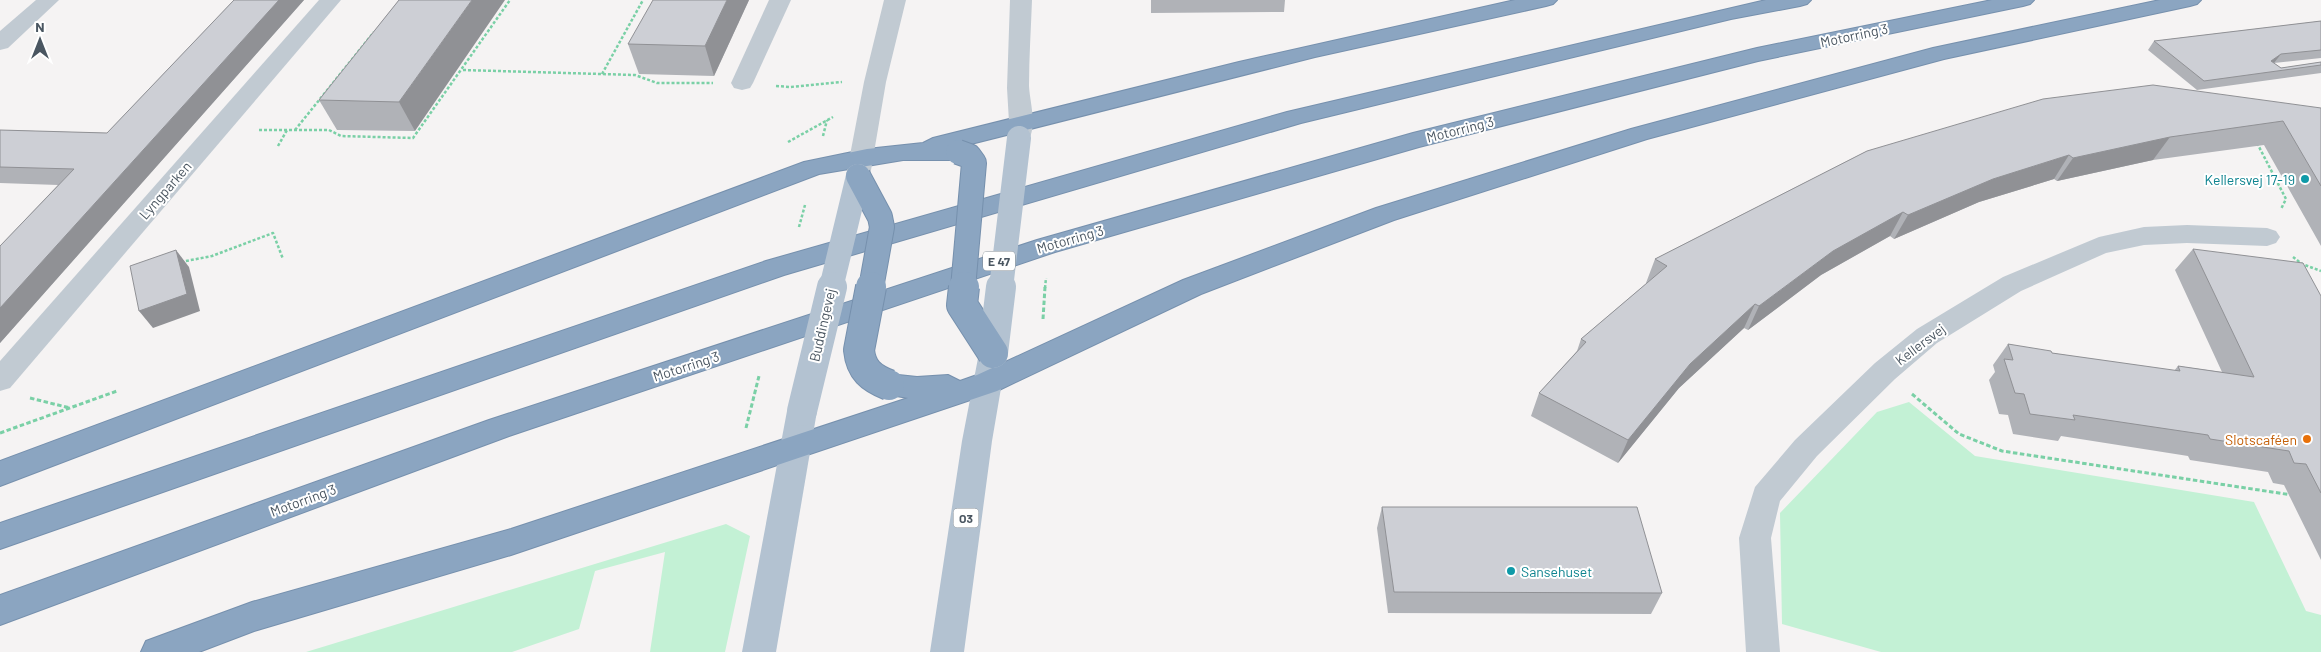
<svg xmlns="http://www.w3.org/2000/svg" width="2321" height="652" viewBox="0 0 2321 652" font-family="Barlow,sans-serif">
  <rect width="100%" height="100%" fill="#f5f3f3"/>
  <!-- green -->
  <g fill="#c3f1d5">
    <polygon points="1909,402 1975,456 2254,502 2306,611 2321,615 2321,652 1881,652 1782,624 1780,513 1877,412"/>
    <polygon points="726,524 750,536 725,652 650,652 665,552 595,571 579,629 512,652 306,652"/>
  </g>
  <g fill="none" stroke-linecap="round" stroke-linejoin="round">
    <defs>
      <g id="motorway">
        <polygon points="1515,0 1557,0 1553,4 1546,6 1315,57 963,146 970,152 967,157 958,160 903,160 819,174 0,486 0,461 804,162 867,149 923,143 933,138 1239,62"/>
        <polygon points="1766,0 1811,0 1807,4 1800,6 1731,19 1301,123 784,275 0,549 0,523 766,261 1287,112"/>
        <polygon points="1992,0 2034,0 2030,4 2023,6 1758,61 1419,147 1055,252 509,436 0,625 0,595 489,420 1037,240 1413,133 1757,48"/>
        <polygon points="2160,0 2201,0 2197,4 2190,6 1944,59 1647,139 1394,220 1201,294 997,391 511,555 254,631 199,652 141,652 146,641 252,602 511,529 908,398 879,393 875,385 879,377 889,374 917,377 948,375 960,381 977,375 1183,280 1376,208 1631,129 1933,48"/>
      </g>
    </defs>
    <!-- motorway casing -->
    <use href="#motorway" stroke="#7690ad" stroke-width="2"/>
    <!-- path-far1 -->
    <g stroke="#7ad0a6" stroke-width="2.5" stroke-dasharray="3 2" stroke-linecap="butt">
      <polyline points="463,70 635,75 657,83 713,83"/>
      <polyline points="602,74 643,0"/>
      <polyline points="776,86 790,87 842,82"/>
      <polyline points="259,130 329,130 341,136 413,138 510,0"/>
      <polyline points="295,130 374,32"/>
      <polyline points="823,136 827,120"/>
      <polyline points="788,142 833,117"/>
      <polyline points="2257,143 2286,199 2281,209"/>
      <polyline points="278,146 287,130"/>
      <polyline points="799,227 805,205"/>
      <polyline points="2293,257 2302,264 2321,271"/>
      <polyline points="181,262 212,256 273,233 283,259"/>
      <polyline points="1045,288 1046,278"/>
    </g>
    <!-- path -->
    <g stroke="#7ad0a6" stroke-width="3" stroke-dasharray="4.5 2.5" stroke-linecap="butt">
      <polyline points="1043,319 1045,287"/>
      <polyline points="1912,394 1959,434 2002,451 2292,495"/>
      <polyline points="30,398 70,408"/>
      <polyline points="746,428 759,376"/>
      <polyline points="0,433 117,391"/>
    </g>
    <!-- minor -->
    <g fill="#c1cad2" fill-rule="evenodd">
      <polygon points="36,0 59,0 8,48 0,50 0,31"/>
      <polygon points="319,0 341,0 10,388 0,391 0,361"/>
      <polygon points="769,0 791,0 753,83 750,88 742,90 734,88 731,83"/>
      <polygon points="2187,225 2267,228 2276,231 2280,237 2276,243 2267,246 2187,243 2144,245 2106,253 2021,291 1937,343 1895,379 1817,456 1780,501 1771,538 1780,652 1746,652 1739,538 1755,487 1795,440 1875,363 1917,329 2003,277 2099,237 2144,227"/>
    </g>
    <!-- tertiary -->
    <g fill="#c1cad2" fill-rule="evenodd">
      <polygon points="884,0 906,0 886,82 870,176 867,182 858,184 849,182 846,176 864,82"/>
      <path d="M1010 0H1032C1031 29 1029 57 1029 86 1030 104 1038 127 1027 143L1019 146 1011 143 1007 138 1009 122 1007 88Z"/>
    </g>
    <!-- primary -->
    <g fill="#b3c2d1" fill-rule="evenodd">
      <polygon points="993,343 1003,346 1007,353 992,441 964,652 930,652 962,441 979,353 983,346"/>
      <polygon points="802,400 812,403 817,411 776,652 742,652 787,411 792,403"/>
    </g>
    <!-- motorway -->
    <use href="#motorway" fill="#8ba5c1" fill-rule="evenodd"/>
    <defs>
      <g id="motorway-bridge-far1">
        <polyline points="958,152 969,156 974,163 963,288"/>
        <polyline points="858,176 880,217 882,227 871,288"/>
      </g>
      <g id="motorway-bridge">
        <path d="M871 287 859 350C861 370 871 378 889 385"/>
        <polyline points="964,287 962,305 993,353"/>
      </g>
    </defs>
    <!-- motorway-bridge-far1 casing -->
    <use href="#motorway-bridge-far1" stroke="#7690ad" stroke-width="26" stroke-linecap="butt"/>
    <!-- motorway-bridge casing -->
    <use href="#motorway-bridge" stroke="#7690ad" stroke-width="32" stroke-linecap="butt"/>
    <!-- primary-bridge-far1 -->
    <g stroke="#b3c2d1" stroke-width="24">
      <polyline points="831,288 858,176"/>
      <polyline points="1001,288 1019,138"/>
    </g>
    <!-- primary-bridge -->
    <g stroke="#b3c2d1" stroke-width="30">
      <polyline points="993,353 1001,287"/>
      <polyline points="802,411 832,287"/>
    </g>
    <!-- motorway-bridge-far1 -->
    <use href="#motorway-bridge-far1" stroke="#8ba5c1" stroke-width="24"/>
    <!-- motorway-bridge -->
    <use href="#motorway-bridge" stroke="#8ba5c1" stroke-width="30"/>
  </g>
  <!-- wall -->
  <g fill="#b0b2b7">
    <polygon points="234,0 304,0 0,343 0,246 58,185 0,183 0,130 107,133"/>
    <polygon points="399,0 415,131 337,130 319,100"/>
    <polygon points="749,0 714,76 639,74 628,44"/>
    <polygon points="1151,0 1285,0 1284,12 1151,13"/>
    <polygon points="2321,21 2321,59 2321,58 2274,63 2281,68 2321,62 2321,73 2197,90 2148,50 2154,41"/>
    <polygon points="2321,108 2321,246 2264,145 2153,160 2057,181 2054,179 1979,202 1894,239 1890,236 1821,275 1748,330 1744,328 1679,388 1618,463 1531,416 1539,393 1577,351 1581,339 1647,283 1646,283 1655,259 1867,151"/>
    <polygon points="2193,249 2321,296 2321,560 2284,485 2273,483 2268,472 2190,460 2188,456 2061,436 2058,441 2013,434 2008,415 1999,414 1989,380 1995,372 1993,365 2008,344 2052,353 2174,371 2178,366 2222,372 2175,270"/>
    <polygon points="1382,507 1662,593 1651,614 1388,613 1377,528"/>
  </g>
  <!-- shaded-wall -->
  <g fill="#909195">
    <polygon points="279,0 304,0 0,343 0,308"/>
    <polygon points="472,0 505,0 415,131 399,102"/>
    <polygon points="727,0 749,0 714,76 705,46"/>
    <polygon points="2281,54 2274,63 2271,61"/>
    <polygon points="2170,137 2153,160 2057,181 2073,158"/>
    <polygon points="2069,155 2054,179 1979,202 1894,239 1908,215 1993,179"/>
    <polygon points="1903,212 1890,236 1821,275 1748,330 1759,306 1833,251"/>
    <polygon points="176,250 189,267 200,311 153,328 139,311"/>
    <polygon points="1755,304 1744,328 1679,388 1618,463 1628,440 1690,364"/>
  </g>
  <!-- building -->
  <g fill="#cdcfd5" stroke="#909195">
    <polygon points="234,0 279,0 0,308 0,246 74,169 0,167 0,130 107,133"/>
    <polygon points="399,0 472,0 399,102 319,100"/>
    <polygon points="653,0 727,0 705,46 628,44"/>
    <polygon points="2321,21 2321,50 2281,54 2271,61 2281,68 2321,62 2321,65 2204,81 2154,41"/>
    <polygon points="2153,85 2321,108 2321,186 2283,121 2170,137 2073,158 2069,155 1993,179 1908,215 1903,212 1833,251 1759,306 1755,304 1690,364 1628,440 1539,393 1586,342 1581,339 1667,266 1655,259 1867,151 2043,99"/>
    <polygon points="2193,249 2303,263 2321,296 2321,493 2306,464 2294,463 2289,451 2210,439 2208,435 2073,415 2075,420 2030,414 2024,394 2015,393 2004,359 2013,360 2008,344 2051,351 2052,353 2180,371 2178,366 2254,377"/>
    <polygon points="176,250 187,294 139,311 130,266"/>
    <polygon points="1382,507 1637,507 1662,593 1394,592"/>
  </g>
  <!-- markers -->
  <g fill="#0f9aa8" stroke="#fff" stroke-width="2">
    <circle cx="2305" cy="179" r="5"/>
    <circle cx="1511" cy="571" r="5"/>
  </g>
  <circle fill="#e8710a" stroke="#fff" stroke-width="2" cx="2307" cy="439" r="5"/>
  <g text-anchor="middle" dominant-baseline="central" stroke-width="4" stroke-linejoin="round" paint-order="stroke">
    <!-- shield labels -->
    <g fill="#fff" stroke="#808990" stroke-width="1">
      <rect x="983" y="251.5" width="32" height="19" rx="4"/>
      <rect x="953.5" y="508.5" width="25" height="19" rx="4"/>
    </g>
    <g font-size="12" font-weight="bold" fill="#4a5661">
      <text x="999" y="261">E 47</text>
      <text x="966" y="518">O3</text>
    </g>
    <!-- street labels -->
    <g font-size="14" fill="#4a5661" stroke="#fff">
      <text transform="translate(1854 35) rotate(-12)">Motorring 3</text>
      <text transform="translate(1460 129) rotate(-14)">Motorring 3</text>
      <text transform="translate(165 190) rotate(-49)">Lyngparken</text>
      <text transform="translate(1070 239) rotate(-16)">Motorring 3</text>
      <text transform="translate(822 325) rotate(-77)">Buddingevej</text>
      <text transform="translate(1920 344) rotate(-37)">Kellersvej</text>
      <text transform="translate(686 366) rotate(-18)">Motorring 3</text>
      <text transform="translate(303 500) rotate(-20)">Motorring 3</text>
    </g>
    <!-- culture labels -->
    <g font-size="14" fill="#0d838f" stroke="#fff" text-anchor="end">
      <text x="2295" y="179">Kellersvej 17-19</text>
      <text x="1521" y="571" text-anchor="start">Sansehuset</text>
    </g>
    <!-- food labels -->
    <g font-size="14" fill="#c56008" stroke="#fff" text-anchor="end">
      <text x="2297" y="439">Slotscaféen</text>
    </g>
  </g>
  <!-- north arrow -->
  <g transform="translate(40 40)" stroke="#ffffff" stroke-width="4" paint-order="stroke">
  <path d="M0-4L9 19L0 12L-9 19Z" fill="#4a5661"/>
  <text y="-8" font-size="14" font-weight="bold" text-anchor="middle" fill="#4a5661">N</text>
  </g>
</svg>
